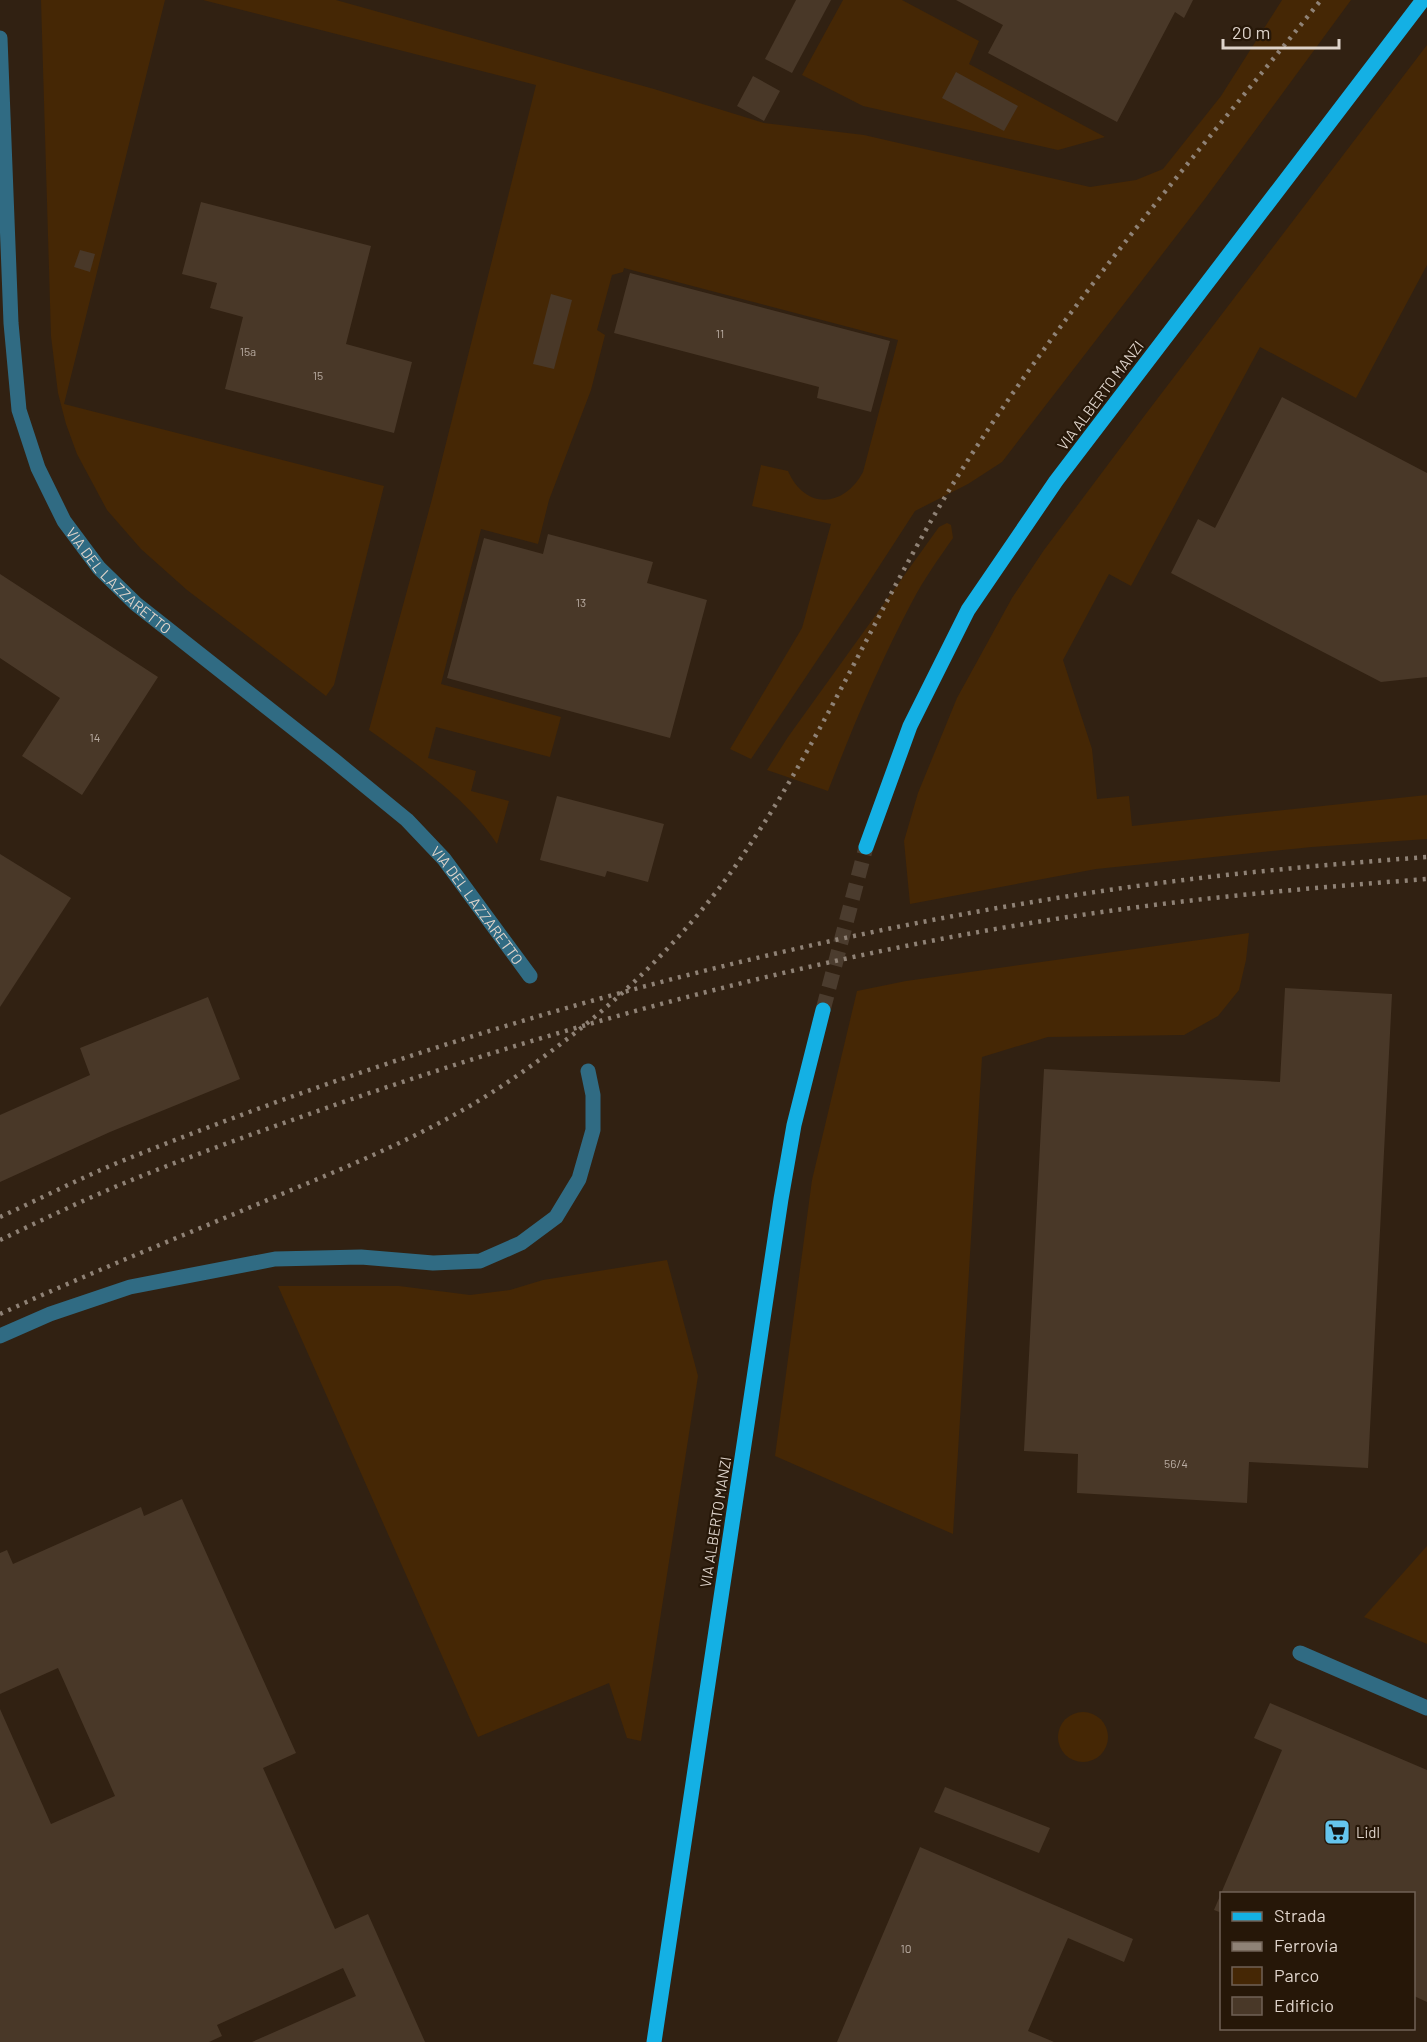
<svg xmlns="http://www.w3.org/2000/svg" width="1427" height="2042" viewBox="0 0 1427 2042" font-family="Barlow,sans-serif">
  <rect width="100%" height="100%" fill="#312112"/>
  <!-- green -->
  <g fill="#452705">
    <polygon points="41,0 165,0 64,404 384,486 334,685 326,696 187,590 141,549 107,510 77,454 66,424 58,393 51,336"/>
    <path d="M203 0H336L654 89 764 123 864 135 1090 187 1136 180 1163 169 1221 96 1282 0H1351L1204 200 1002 462 968 484 915 511 858 599 751 759 730 749 802 628 831 524 752 506 761 465 788 471C805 510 844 508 863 472L898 340 624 268 623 272 612 275 597 330 605 335 591 390 549 500 538 544 481 529 441 684 561 717 550 757 436 727 428 758 476 771 471 791 509 801 497 844C468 799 413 761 369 730L432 499 536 85Z"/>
    <polygon points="843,0 902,0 979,41 969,64 1105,137 1058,150 863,106 802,75"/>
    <polygon points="1427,45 1427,265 1356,398 1260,347 1131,586 1109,574 1063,660 1092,749 1097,799 1129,796 1132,826 1427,795 1427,839 1312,847 1096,869 910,904 904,841 918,793 957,698 1012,598 1044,550 1145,415"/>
    <path d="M947 523 951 525 953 538C939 558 924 579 913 600 880 662 853 726 828 791L767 770 788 737 939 527Z"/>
    <polygon points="1249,933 1246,960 1239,990 1218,1016 1184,1035 1048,1037 982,1057 953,1534 775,1456 812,1180 857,991 906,981"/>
    <polygon points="667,1260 698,1376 641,1741 627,1738 609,1683 478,1737 278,1286 399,1286 470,1295 510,1290 543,1280"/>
    <polygon points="1427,1546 1427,1644 1364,1617"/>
    <circle cx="1083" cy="1737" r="25"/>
  </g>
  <!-- building -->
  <g fill="#493828">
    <polygon points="796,0 831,0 792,73 765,59"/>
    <polygon points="956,0 1193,0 1184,18 1175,12 1117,122 988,53 1003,25"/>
    <polygon points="956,72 1018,106 1004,131 942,98"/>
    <polygon points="753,76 780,91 764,121 737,106"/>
    <polygon points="201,202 371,246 346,344 412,362 394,433 225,389 243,317 210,308 217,283 182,274"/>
    <polygon points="80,250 95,254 90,272 74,267"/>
    <polygon points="630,273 890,341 871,412 817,398 819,387 614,333"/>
    <polygon points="551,294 572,300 554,369 533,364"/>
    <polygon points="1282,397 1427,473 1427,677 1381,682 1171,573 1198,519 1215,528"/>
    <polygon points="548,534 653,562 647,583 707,600 670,738 447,678 484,538 543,554"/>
    <polygon points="0,574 158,677 82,795 22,756 60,698 0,658"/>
    <polygon points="557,796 664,824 648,882 607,871 605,877 540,860"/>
    <polygon points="0,854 71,898 0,1007"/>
    <polygon points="1285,988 1392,994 1368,1468 1249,1462 1247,1503 1077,1493 1078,1454 1024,1451 1044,1069 1280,1082"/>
    <polygon points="208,997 240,1079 110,1132 0,1182 0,1115 90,1075 80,1048"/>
    <polygon points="182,1499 296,1753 263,1768 335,1929 368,1914 425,2042 252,2042 356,1996 343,1968 217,2025 222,2036 209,2042 0,2042 0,1709 51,1824 115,1796 58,1668 0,1694 0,1553 7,1550 13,1564 141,1507 144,1516"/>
    <polygon points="1270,1703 1427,1770 1427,2002 1414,1996 1414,1894 1222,1894 1222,1913 1214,1910 1282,1750 1254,1738"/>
    <polygon points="945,1787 1050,1828 1039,1853 934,1812"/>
    <polygon points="920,1847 1133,1939 1124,1962 1068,1938 1028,2031 1054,2042 837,2042"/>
  </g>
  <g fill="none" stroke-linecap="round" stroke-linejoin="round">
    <!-- major-tunnel -->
    <polyline stroke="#4b3c2e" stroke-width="15" stroke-dasharray="15 8" stroke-linecap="butt" points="823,1010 866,847"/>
    <!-- minor -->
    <g stroke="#306b83" stroke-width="15">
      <path id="s1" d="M0 38 11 323 19 410 38 468 64 521 99 568 136 604 335 761 407 820 444 859 530 976"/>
      <polyline points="0,1336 50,1314 130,1287 275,1259 361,1257 433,1263 480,1261 521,1243 556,1217 579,1179 593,1130 593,1095 588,1071"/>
      <polyline points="1300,1653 1427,1708"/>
    </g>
    <!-- major -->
    <g stroke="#14b0e4" stroke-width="15">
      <polyline points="866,847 910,726 968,610 1056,481 1423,0"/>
      <polyline points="654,2042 781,1199 794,1125 823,1010"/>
    </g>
    <!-- rail -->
    <g stroke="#8f8276" stroke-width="4.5" stroke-dasharray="3 6" stroke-linecap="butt">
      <path d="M0 1217C40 1199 80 1178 122 1161 436 1035 766 941 1102 891 1210 875 1318 865 1427 857"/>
      <path d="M0 1240C40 1221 81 1201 122 1184 197 1153 275 1126 352 1099 597 1015 852 947 1109 911 1215 896 1321 887 1427 879"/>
      <path d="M0 1314C85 1275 172 1240 258 1204 329 1174 401 1146 468 1107 504 1086 539 1061 571 1036 639 983 702 918 749 846 832 723 888 584 968 460 1073 297 1200 150 1321 0"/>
    </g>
  </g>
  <!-- icons -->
  <defs>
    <symbol id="supermarket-square" viewBox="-11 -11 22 22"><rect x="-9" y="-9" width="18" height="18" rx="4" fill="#65c5ee" stroke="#261708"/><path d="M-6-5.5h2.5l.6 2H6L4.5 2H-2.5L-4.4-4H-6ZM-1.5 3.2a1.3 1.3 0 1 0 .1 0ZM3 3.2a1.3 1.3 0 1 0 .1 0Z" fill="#111"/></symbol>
  </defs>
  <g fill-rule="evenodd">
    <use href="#supermarket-square" x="1322" y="1817" width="30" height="30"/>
  </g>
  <g text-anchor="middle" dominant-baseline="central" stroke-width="4.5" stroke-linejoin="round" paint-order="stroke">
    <!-- number labels -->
    <g font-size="12" fill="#b9aca2">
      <text x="720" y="333">11</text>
      <text x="248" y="351">15a</text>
      <text x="318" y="375">15</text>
      <text x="581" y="602">13</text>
      <text x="95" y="737">14</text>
      <text x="1176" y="1463">56/4</text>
      <text x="906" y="1948">10</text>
    </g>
    <!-- street labels -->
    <g font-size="15" fill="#ded3ca" stroke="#261708">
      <text transform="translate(1100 395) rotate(-53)">VIA ALBERTO MANZI</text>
      <text stroke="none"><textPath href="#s1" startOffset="574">VIA DEL LAZZARETTO</textPath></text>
      <text stroke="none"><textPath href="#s1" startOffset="1060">VIA DEL LAZZARETTO</textPath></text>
      <text transform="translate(715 1522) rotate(-81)">VIA ALBERTO MANZI</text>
    </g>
    <!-- poi labels -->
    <g font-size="15" fill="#ded3ca" stroke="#261708" text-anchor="start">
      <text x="1356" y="1832">Lidl</text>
    </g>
  </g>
  <!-- legend -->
  <rect x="1220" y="1892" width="195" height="138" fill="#261708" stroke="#706256" stroke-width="1.5"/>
  <rect x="1232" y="1912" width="30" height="9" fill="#14b0e4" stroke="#706256" stroke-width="1.5"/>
  <text x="1274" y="1922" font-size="18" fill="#ded3ca">Strada</text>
  <rect x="1232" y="1942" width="30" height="9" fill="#8f8276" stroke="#706256" stroke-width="1.5"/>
  <text x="1274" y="1952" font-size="18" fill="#ded3ca">Ferrovia</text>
  <rect x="1232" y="1967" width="30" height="18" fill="#452705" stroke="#706256" stroke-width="1.5"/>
  <text x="1274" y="1982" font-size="18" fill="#ded3ca">Parco</text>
  <rect x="1232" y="1997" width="30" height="18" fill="#493828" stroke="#706256" stroke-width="1.5"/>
  <text x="1274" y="2012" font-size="18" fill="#ded3ca">Edificio</text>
  <!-- scale -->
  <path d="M1223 39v9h116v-9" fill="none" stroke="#ded3ca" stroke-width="3"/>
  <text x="1232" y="39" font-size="18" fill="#ded3ca" stroke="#261708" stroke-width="4.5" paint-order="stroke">20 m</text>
</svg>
